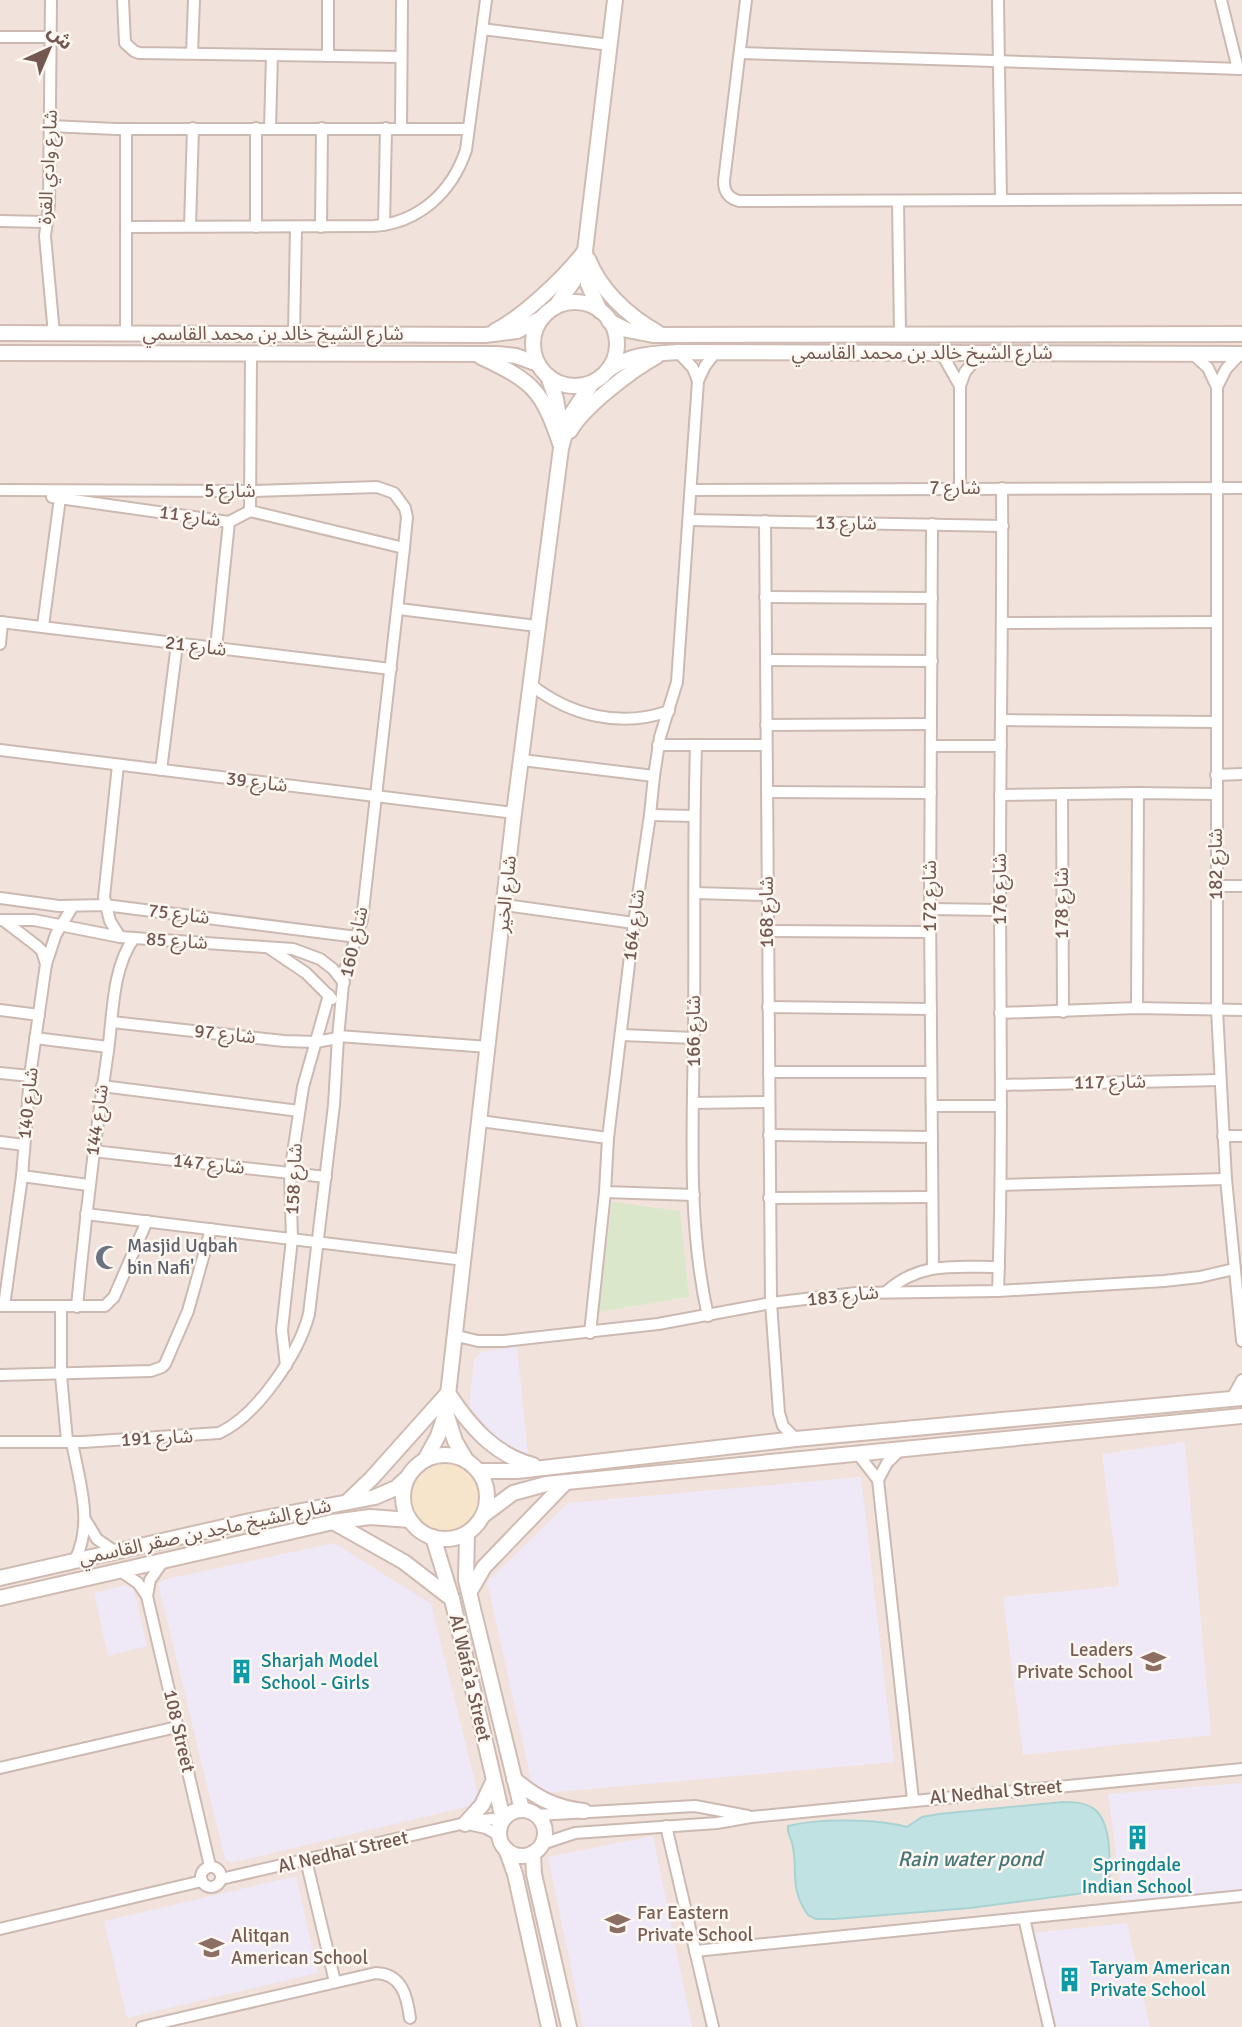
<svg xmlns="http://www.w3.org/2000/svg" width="1242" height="2027" viewBox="0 0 1242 2027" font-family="Signika,'Noto Sans Arabic',sans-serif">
  <rect width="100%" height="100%" fill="#fbf2eb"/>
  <!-- residential -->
  <rect fill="#f1e3db" x="0" y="0" width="1242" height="2027"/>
  <!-- education -->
  <g fill="#efe8f7">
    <polygon points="517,1347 528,1455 508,1453 469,1406 474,1359 481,1352"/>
    <polygon points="1185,1442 1211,1735 1023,1755 1003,1597 1119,1586 1102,1454"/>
    <polygon points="861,1477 894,1762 534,1794 487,1582 568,1503"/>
    <polygon points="334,1543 431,1604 478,1794 474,1805 231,1863 225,1859 158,1584 162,1580"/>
    <polygon points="126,1585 134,1590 147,1646 108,1656 94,1593"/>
    <polygon points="1242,1783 1242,1890 1122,1901 1108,1794"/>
    <polygon points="653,1836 692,2027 583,2027 548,1857"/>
    <polygon points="296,1876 318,1973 127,2018 104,1921"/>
    <polygon points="1127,1923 1150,2027 1057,2027 1032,1933"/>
  </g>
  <!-- green -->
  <polygon fill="#dbe7cb" points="612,1202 680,1211 689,1297 599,1312"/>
  <!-- sand -->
  <circle fill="#f6e5ca" cx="447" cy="1501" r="37"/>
  <!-- water -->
  <path fill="#c1e2e2" stroke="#a9d3d3" stroke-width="2" d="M1063 1802C1073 1802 1082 1802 1091 1807 1112 1818 1110 1861 1109 1881L1099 1891 970 1908 835 1919H816L808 1915C788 1887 799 1869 792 1843 790 1835 787 1834 788 1826 819 1818 877 1819 907 1827L922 1817 939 1814Z"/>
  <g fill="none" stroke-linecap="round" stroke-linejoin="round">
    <defs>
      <g id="street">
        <polyline points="51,0 49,206 45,236 54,334"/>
        <polyline points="123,0 125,43 134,51 139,53 401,57"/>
        <path d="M746 0 724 181C724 192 728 198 739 201L1242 199"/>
        <polyline points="998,0 1001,200"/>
        <polyline points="1221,0 1238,69"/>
        <polyline points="482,29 610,45"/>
        <polyline points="0,37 51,37"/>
        <polyline points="192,53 194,0"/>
        <polyline points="741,53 1242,69"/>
        <polyline points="328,56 328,0"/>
        <polyline points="50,126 116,129 468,129"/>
        <polyline points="270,128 272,55"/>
        <polyline points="401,128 402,0"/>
        <polyline points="126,129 126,334"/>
        <polyline points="898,201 900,333"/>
        <polyline points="0,221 46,222"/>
        <polyline points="384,225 386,128"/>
        <polyline points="190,226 193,128"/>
        <path d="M126 227 373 226C419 223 452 192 466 150L486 0"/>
        <polyline points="256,227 256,128"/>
        <polyline points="321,227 322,128"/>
        <polyline points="294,334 296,227"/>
        <polyline points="678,352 693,368 698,381"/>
        <polyline points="942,354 960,386"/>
        <polyline points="1193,354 1208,368 1217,387 1217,1010 1226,1179 1242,1341"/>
        <polyline points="1217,387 1226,369 1240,354"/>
        <polyline points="960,488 960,386 965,372 980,354"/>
        <path d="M0 490 251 491 377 487 394 493 405 508 407 517 404 548 362 920 344 973 338 1038 334 1105 309 1314C299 1353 257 1416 219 1433L83 1442H0"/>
        <polyline points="691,490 1242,488"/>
        <polyline points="52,497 229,522 250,511 404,548"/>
        <polyline points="250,511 251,354"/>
        <polyline points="690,520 1003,526"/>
        <polyline points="765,521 771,1303 779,1413 783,1426 796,1439"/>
        <polyline points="932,524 930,909 933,1267"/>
        <polyline points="765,597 932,598"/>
        <polyline points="399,609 537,626"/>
        <polyline points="0,622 391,669"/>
        <polyline points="1003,623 1217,622"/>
        <polyline points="43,626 60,498"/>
        <polyline points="0,644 2,622"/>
        <polyline points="216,648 229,522"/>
        <polyline points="766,660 932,661"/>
        <path d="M530 684C570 716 621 728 669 711"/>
        <polyline points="1001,720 1217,722"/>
        <polyline points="766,725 931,724"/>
        <polyline points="658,745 766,745"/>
        <path d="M696 745C693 840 695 936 694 1031 693 1125 687 1224 708 1316"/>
        <polyline points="931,746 1001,746"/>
        <polyline points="0,750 514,813"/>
        <polyline points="522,760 654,776"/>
        <polyline points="118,765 104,897 110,921 120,937"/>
        <polyline points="161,770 177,644"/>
        <polyline points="1216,775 1242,774"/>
        <polyline points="767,792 931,793"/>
        <polyline points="1062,794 1063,1012"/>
        <polyline points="1000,795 1138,793 1216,794"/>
        <polyline points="650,815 694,816"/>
        <polyline points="1216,886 1242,886"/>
        <polyline points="695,893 767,895"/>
        <polyline points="0,898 59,906 105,905 357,937"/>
        <polyline points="505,905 634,923"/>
        <polyline points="930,909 1000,910"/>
        <polyline points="0,920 34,920 120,937 293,949 320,959 333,969 344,983"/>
        <polyline points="3,920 37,946 42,951 46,964"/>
        <polyline points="768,931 930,932"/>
        <polyline points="269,948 306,973 332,999"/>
        <polyline points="768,1007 931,1009"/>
        <polyline points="1137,1008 1138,793"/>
        <polyline points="0,1010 39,1015"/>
        <polyline points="1000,1013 1137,1008 1242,1010"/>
        <polyline points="112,1022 284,1041 316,1042 338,1038"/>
        <polyline points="622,1035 694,1038"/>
        <polyline points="338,1036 489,1047"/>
        <polyline points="35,1038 108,1047"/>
        <polyline points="769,1072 931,1072"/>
        <polyline points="0,1073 30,1076"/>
        <polyline points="1001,1085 1220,1080"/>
        <polyline points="102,1086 299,1111"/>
        <polyline points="693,1103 769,1102"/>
        <polyline points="932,1106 1001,1106"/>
        <polyline points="480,1121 608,1138"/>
        <polyline points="769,1135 932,1137"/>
        <polyline points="1223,1136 1242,1136"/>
        <polyline points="0,1142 24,1145"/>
        <polyline points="93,1151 326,1177"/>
        <polyline points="22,1176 88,1185"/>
        <polyline points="1001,1185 1226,1179"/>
        <polyline points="605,1192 694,1195"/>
        <polyline points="769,1198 932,1197"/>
        <polyline points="86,1214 464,1260"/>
        <path d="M998 1291C1003 1151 1000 1011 1000 871 1000 743 1003 615 1002 488"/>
        <path d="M886 1292C920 1261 956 1267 999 1267"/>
        <polyline points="0,1306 105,1306 114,1297 147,1221"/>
        <polyline points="4,1306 22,1176 30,1076 46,964 56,934 73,906"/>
        <polyline points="61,1307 61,1375 67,1441"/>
        <path d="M77 1307C85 1221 95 1137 108 1051 113 1015 112 968 134 938"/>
        <polyline points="590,1333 605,1192 608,1138 634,923 650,815 654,776 660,737 677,682 698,381 705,366 715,353"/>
        <polyline points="453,1335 478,1341 504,1341 658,1324 771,1303 856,1293 998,1291 1164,1281 1200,1277 1234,1269"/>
        <polyline points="286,1366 282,1330 292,1239 290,1173 303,1087 329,995"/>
        <polyline points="0,1375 151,1371 162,1367 165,1364 188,1311 211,1229"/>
        <polyline points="1231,1400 1242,1380"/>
        <path d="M72 1442C79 1481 94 1523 75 1560"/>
        <polyline points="858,1454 878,1480 913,1800"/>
        <polyline points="878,1480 887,1463 900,1450"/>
        <polyline points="86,1521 97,1539 114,1551"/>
        <polyline points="164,1560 150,1580 147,1596 210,1866"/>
        <polyline points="119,1570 138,1583 147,1596"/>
        <polyline points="0,1768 177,1727"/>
        <polyline points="537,1815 695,1806 748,1816"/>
        <polyline points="468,1824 486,1828 499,1835"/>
        <polyline points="666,1826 713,2027"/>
        <polyline points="542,1844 575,1833 717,1823 751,1817 1242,1769"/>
        <polyline points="306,1860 335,1982"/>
        <circle cx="211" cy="1877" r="10"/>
        <polyline points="221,1879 474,1821 492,1819 502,1823"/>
        <polyline points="1024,1918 1049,2027"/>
        <polyline points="0,1929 202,1881"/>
        <polyline points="695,1951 1242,1896"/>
        <path d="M142 2027 376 1973C402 1974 407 1996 410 2018"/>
      </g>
      <g id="secondary">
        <path d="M588 259C602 293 628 316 660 334"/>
        <circle cx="575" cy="344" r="42"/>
        <polyline points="555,307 573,282 583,260"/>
        <polyline points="600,311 588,284 585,251 615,0"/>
        <polyline points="609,321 627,330 653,335 1242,334"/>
        <path d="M495 331C523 317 565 277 585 251"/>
        <polyline points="0,333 485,335 517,331 542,318"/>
        <polyline points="0,353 497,354 516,356 538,364"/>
        <path d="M481 357C534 382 542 390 561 446"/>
        <path d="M607 371C629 354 651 354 678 352L1242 354"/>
        <polyline points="548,376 556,399 561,429"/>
        <path d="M570 431C583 407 633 369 657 356"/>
        <polyline points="446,1413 455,1441 466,1460"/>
        <circle cx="445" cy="1497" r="42"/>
        <polyline points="426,1458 438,1436 446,1412 514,813 561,448 570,416 592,383"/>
        <polyline points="479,1471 517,1471 796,1439 1242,1398"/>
        <path d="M348 1501 372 1478 448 1393C469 1425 494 1455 533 1465"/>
        <polyline points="485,1514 513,1493 546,1484 1242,1416"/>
        <polyline points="333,1522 404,1562 452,1599"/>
        <polyline points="467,1534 466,1580 522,1810"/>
        <polyline points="433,1537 452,1599 503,1819"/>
        <polyline points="0,1578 250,1521 375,1497 396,1488 407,1478"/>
        <polyline points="469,1593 484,1567 566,1482"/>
        <polyline points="0,1598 333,1522 370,1517 410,1520"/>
        <path d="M514 1779C536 1798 556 1808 584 1811"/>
        <circle cx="522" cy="1833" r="23"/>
        <polyline points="465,1824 482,1805 493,1782"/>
        <polyline points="506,1849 515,1874 549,2027"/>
        <polyline points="533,1853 534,1874 569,2027"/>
      </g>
    </defs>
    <!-- street casing -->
    <use href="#street" stroke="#ccb9b2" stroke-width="14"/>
    <!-- secondary casing -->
    <use href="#secondary" stroke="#d0bbb3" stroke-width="18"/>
    <!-- street -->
    <use href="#street" stroke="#fff" stroke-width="10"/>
    <!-- secondary -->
    <use href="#secondary" stroke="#fff" stroke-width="14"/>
  </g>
  <!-- icons -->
  <defs>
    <symbol id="mosque-bare" viewBox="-9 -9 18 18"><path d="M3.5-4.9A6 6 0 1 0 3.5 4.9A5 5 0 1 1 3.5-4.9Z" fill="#6b7280" stroke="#fdf7f2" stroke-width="2.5" paint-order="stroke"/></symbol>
    <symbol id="school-bare" viewBox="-9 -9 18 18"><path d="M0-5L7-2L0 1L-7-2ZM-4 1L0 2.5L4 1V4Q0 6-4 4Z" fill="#8d6e63" stroke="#fdf7f2" stroke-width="2.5" paint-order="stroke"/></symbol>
    <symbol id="building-bare" viewBox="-9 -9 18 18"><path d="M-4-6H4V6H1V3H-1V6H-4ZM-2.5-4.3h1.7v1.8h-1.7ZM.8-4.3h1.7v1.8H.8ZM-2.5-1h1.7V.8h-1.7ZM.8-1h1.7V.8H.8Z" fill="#0f9aa8" stroke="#fdf7f2" stroke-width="2.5" paint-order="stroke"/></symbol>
  </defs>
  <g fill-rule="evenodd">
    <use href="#mosque-bare" x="90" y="1240" width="35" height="35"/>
    <use href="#school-bare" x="1136" y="1644" width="35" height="35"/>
    <use href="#building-bare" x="224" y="1654" width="35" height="35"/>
    <use href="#building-bare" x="1120" y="1820" width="35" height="35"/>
    <use href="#school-bare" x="600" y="1906" width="35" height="35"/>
    <use href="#school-bare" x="194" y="1930" width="35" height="35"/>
    <use href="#building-bare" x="1052" y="1962" width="35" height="35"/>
  </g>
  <g text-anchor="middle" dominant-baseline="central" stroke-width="5" stroke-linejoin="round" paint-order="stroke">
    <!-- street labels -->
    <g font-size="19" fill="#735751" stroke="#fdf7f2">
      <text transform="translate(48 167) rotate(-87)">شارع وادي القرة</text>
      <text x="273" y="334">شارع الشيخ خالد بن محمد القاسمي</text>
      <text x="922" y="353">شارع الشيخ خالد بن محمد القاسمي</text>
      <text x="955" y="488">شارع 7</text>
      <text x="230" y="491">شارع 5</text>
      <text transform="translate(190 516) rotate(8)">شارع 11</text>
      <text transform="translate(846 523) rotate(1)">شارع 13</text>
      <text transform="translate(196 646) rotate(7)">شارع 21</text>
      <text transform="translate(257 782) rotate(7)">شارع 39</text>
      <text transform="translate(1216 864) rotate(-90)">شارع 182</text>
      <text transform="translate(1000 889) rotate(-90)">شارع 176</text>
      <text transform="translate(506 894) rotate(-84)">شارع الخير</text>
      <text transform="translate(930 896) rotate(-90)">شارع 172</text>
      <text transform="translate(1062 903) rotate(-90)">شارع 178</text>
      <text transform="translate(767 912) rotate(-90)">شارع 168</text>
      <text transform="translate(179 914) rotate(7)">شارع 75</text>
      <text transform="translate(634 925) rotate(-83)">شارع 164</text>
      <text transform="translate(177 941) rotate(4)">شارع 85</text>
      <text transform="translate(354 942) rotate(-77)">شارع 160</text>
      <text transform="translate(694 1031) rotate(-90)">شارع 166</text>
      <text transform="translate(225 1034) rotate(6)">شارع 97</text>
      <text transform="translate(1110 1082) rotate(-1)">شارع 117</text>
      <text transform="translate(28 1103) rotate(-84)">شارع 140</text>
      <text transform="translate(97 1120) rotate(-82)">شارع 144</text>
      <text transform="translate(209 1164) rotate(6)">شارع 147</text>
      <text transform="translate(294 1179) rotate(-87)">شارع 158</text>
      <text transform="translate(843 1296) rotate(-6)">شارع 183</text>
      <text transform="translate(157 1438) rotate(-3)">شارع 191</text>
      <text transform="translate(205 1532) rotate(-12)">شارع الشيخ ماجد بن صقر القاسمي</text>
      <text transform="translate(470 1678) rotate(77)">Al Wafa'a Street</text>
      <text transform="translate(179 1731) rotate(77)">108 Street</text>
      <text transform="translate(996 1792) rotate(-5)">Al Nedhal Street</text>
      <text transform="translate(343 1852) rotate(-13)">Al Nedhal Street</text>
    </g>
    <!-- worship labels -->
    <g font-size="19" fill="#5b616d" stroke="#fdf7f2" text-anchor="start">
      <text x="127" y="1246">Masjid Uqbah<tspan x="127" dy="22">bin Nafi'</tspan></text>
    </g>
    <!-- education labels -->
    <g font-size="19" fill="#785e54" stroke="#fdf7f2" text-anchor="start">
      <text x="1133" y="1650" text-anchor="end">Leaders<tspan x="1133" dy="22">Private School</tspan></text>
      <text x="637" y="1913">Far Eastern<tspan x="637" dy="22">Private School</tspan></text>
      <text x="231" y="1936">Alitqan<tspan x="231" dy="22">American School</tspan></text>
    </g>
    <!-- culture labels -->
    <g font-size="19" fill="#0d838f" stroke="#fdf7f2" text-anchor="start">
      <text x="261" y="1661">Sharjah Model<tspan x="261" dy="22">School - Girls</tspan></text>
      <text x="1137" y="1865" text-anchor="middle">Springdale<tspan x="1137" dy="22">Indian School</tspan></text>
      <text x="1090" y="1968">Taryam American<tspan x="1090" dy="22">Private School</tspan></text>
    </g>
    <!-- water labels -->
    <g font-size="21" font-style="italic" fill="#467676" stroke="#fdf7f2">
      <text x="970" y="1859">Rain water pond</text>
    </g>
  </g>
  <!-- north arrow -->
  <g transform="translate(49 49) rotate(44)" stroke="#fdf7f2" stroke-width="5" paint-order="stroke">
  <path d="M0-5L12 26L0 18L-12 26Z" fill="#735751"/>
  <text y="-10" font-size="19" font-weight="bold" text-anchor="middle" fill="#735751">ش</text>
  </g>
</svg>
